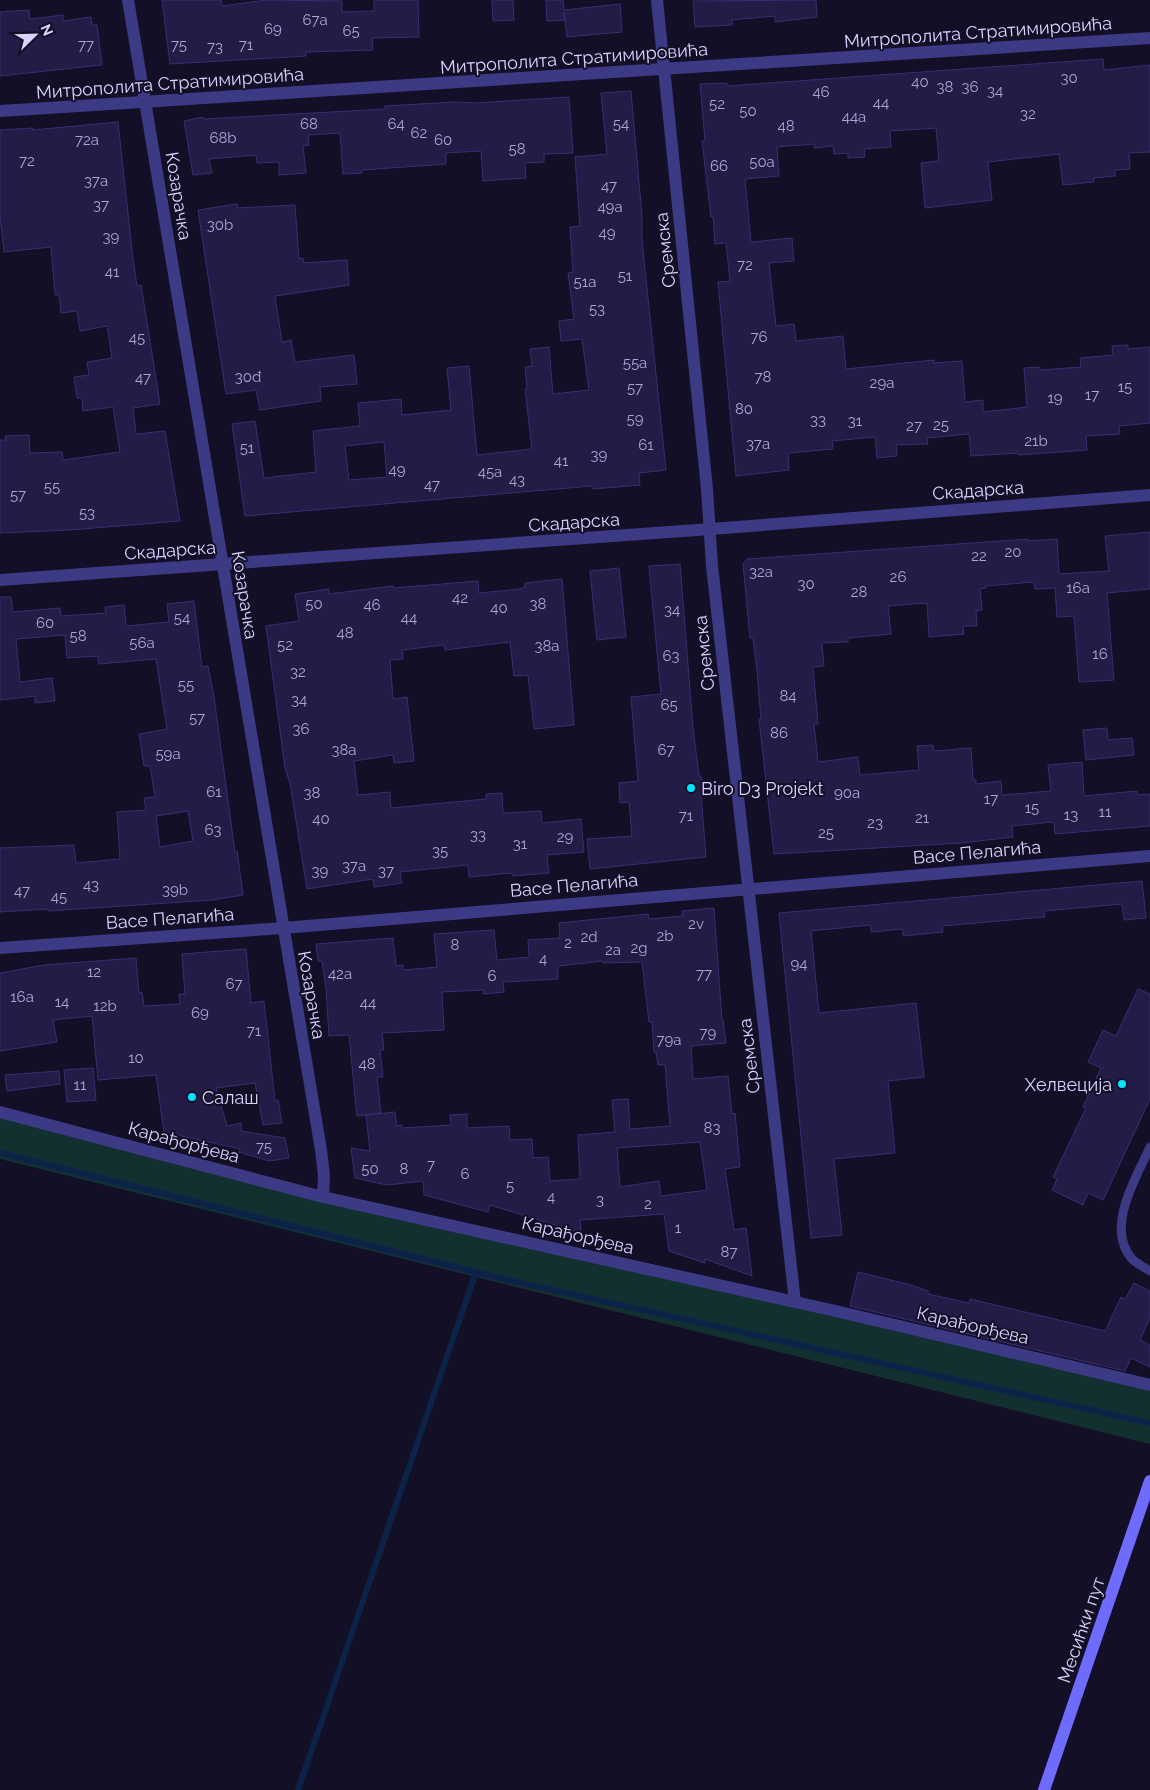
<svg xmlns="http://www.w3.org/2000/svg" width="1150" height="1790" viewBox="0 0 1150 1790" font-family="Raleway,sans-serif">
  <rect width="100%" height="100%" fill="#130f26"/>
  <!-- green -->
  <polygon fill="#12302f" points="0,1116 1150,1389 1150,1444 0,1159"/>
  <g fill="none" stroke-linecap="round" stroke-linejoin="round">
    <!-- stream -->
    <g stroke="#0c2248" stroke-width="6">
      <polyline points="0,1153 499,1278 1150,1423"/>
      <polyline points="298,1790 476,1272"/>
    </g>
  </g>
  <!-- building -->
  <g fill="#241b47" stroke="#3b2d73" fill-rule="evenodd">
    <polygon points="162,0 221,0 222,6 267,0 342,1 342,12 374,11 374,0 418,0 419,37 372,38 373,50 306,52 306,56 170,64"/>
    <polygon points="492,0 513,0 514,20 493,21"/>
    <polygon points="546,0 563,0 564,10 620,4 622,32 567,37 564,12 565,20 547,21"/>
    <polygon points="816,0 817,17 775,22 775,16 732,20 732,25 695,27 693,1"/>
    <polygon points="29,10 30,19 63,15 63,21 91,17 92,25 97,25 102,65 0,76 0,12"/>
    <polygon points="1103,59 1104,70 1150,65 1150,152 1129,153 1130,169 1115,170 1115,176 1094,178 1094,182 1063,185 1059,154 988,162 992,200 925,208 921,163 939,161 936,128 890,131 891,147 864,149 865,157 848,158 848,153 834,154 833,146 814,148 814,144 777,147 779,176 745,179 751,242 792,238 794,261 769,263 776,326 794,324 796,341 843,336 846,369 934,360 934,363 962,361 965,402 983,400 983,412 1027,407 1024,368 1040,367 1040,370 1081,367 1080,358 1113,355 1112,346 1128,345 1128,349 1150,347 1150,423 1119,426 1120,434 1086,436 1087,450 1018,455 1018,453 971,456 969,434 927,438 928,444 896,445 897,456 877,458 875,437 832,441 833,449 788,453 789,470 736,476 718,282 730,281 726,243 715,244 713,217 711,217 702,141 705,141 700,84 727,83 727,86"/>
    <path d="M631 91 642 216V240L666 470 639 473 640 485 617 487 592 489V486L245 516 232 424 255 421 264 478 316 472 313 431 360 426 358 403 401 399 402 415 451 410 447 368 469 366 477 455 532 449 525 389H527L525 367 532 366 530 349 549 347 553 394 589 390 582 339 561 341 559 321 574 319 568 273 573 272 570 227 580 226 575 157 607 154 601 93ZM384 442 387 477 349 480 345 446Z"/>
    <polygon points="569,97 573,153 544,154 544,162 525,163 526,178 483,181 481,151 446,153 446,164 362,170 362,173 343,174 340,133 308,135 309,145 303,146 306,173 279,175 279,162 257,163 256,155 209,159 212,173 193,175 184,121 203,117 204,119 385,109 385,106 454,102 474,103"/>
    <polygon points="118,122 133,259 137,286 141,285 160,404 133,408 136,434 165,431 180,521 70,530 0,533 0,440 6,440 5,436 29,435 30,453 62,452 63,460 120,452 113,407 83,411 82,398 77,398 74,377 89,375 87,362 112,358 107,326 80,331 77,311 61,313 59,295 55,295 51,247 4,252 0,217 0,130 33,128 33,130"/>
    <polygon points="237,204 238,208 295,205 299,259 303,258 304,263 347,260 349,285 275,296 282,342 291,340 295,362 354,355 357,384 320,387 321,401 260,410 256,390 226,394 198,210"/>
    <polygon points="1150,532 1150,589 1107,593 1114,680 1079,682 1074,616 1057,617 1055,588 1035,589 1034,582 986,586 986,588 980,589 982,610 976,611 977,626 963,626 964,634 929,637 927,603 888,606 891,634 848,638 848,642 822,643 824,666 813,667 818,724 814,724 818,762 858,757 860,775 919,770 917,746 933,745 934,751 971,748 973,780 976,780 976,784 1001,781 1002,795 1051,791 1048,765 1082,762 1084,796 1137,791 1137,795 1150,794 1150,826 1055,834 1054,822 1012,826 1013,837 962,843 774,854 759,719 761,719 757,671 753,638 750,638 743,564 747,559 1028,539 1028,541 1057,539 1059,574 1109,571 1105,536"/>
    <polygon points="680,564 693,728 699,776 701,776 703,794 701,794 706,857 590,869 587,839 632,836 629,802 620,803 619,783 638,781 631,697 661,694 649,566"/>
    <polygon points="619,568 626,637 597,640 590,571"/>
    <polygon points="562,579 574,725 534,729 528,675 514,676 510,642 445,650 444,645 402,650 403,659 390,660 393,699 407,697 414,761 394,763 393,755 354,761 358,795 390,792 391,808 486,799 486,794 502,793 503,813 541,811 542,823 581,819 584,852 547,855 549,873 513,876 512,873 469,877 468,865 400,872 402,883 374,887 373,879 307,889 290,783 285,768 266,626 299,621 295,594 329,589 329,594 393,586 393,588 478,581 479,593 520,589 525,587 525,583"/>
    <path d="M0 597H11L13 612 60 608 61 616 106 613 105 607 124 605 126 626 169 622 167 604 194 601 202 667 208 666 214 697 235 852 237 851 243 895 212 900 48 911V909L0 912V848L74 845 76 863 120 859 117 812 146 810 144 798 155 797 150 766H144L139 734 167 729 156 659 99 664 98 656 67 658 65 635 16 639 20 682 52 678 55 701 35 703V696L0 700ZM188 811 193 841 160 847 156 816Z"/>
    <polygon points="1107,728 1108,740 1132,738 1134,755 1086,760 1083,730"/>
    <polygon points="1142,881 1146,918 1124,920 1122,904 1044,911 1045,917 942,926 943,932 903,936 903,929 871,932 871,925 811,931 819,1013 916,1003 924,1077 888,1081 895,1153 834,1159 842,1235 811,1238 779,913"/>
    <path d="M714 908 722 1020 723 1019 726 1043 691 1046 693 1079 728 1076 732 1114 735 1113 740 1167 725 1169 734 1230 746 1228 752 1276 705 1259V1263L669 1251 664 1214 580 1220 581 1233 490 1205 488 1212 424 1195 423 1181 387 1185 355 1178 351 1148 370 1151 366 1115 395 1112 397 1126 402 1125V1128L451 1125 450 1115 467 1114V1128L509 1126 510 1140 532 1139 533 1158 548 1157 550 1181 580 1179 578 1135 615 1132 612 1100 628 1099 630 1129 670 1126 665 1065H658L656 1052H654L652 1022H649L642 962 603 963V961L558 966V979L503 982 504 992 484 994 483 990 442 992 444 1030 382 1033 384 1050H380L383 1077H377L381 1113 357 1116 349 1035 329 1036 326 989 322 961H318L316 944 393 938 396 966 403 965V970L437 967 434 934 494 930 497 960 529 957 528 940 560 938 559 923 648 914 649 919 683 916 682 911ZM700 1142 707 1190 661 1196 659 1181 620 1187 617 1148Z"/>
    <polygon points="246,949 251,1003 264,1001 275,1101 278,1100 282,1123 263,1125 255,1083 216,1088 227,1126 241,1123 241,1131 285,1138 289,1158 269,1161 239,1152 240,1149 164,1132 156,1075 98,1080 92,1016 53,1020 57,1042 0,1051 0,973 44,965 136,958 139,993 142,992 144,1006 180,1004 179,994 185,994 182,954"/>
    <polygon points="1138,989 1150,994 1150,1099 1103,1200 1088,1193 1083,1205 1052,1190 1057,1179 1053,1177 1086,1108 1083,1107 1101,1068 1088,1062 1103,1030 1116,1036"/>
    <polygon points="93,1068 96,1100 67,1102 64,1070"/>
    <polygon points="59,1071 60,1084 7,1091 5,1075"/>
    <polygon points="858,1272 911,1285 928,1291 928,1294 969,1303 970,1299 1105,1331 1121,1297 1125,1299 1134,1283 1150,1291 1150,1318 1140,1340 1150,1345 1150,1367 1131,1358 1125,1371 850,1306"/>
  </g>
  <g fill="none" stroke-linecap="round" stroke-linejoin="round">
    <!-- lane -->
    <path stroke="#3d3a85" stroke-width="9" d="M1150 1147C1136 1178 1104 1229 1133 1260 1138 1264 1145 1268 1150 1271"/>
    <!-- street -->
    <g stroke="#3d3a85" stroke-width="12">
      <polyline points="128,0 321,1150 324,1175 323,1197"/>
      <polyline points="657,0 707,489 712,566 795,1302"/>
      <polyline points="0,111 1150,38"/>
      <polyline points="0,580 711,529 1150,495"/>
      <polyline points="0,948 283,928 1150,856"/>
      <polyline points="0,1112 323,1197 840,1312 1150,1385"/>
    </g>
    <!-- secondary -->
    <polyline stroke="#6f6bff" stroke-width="12" points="1044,1790 1150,1481"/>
  </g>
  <!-- markers -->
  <g fill="#00e5ff" stroke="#130f26" stroke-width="2">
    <circle cx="691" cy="788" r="5"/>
    <circle cx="1122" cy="1084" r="5"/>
    <circle cx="192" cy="1097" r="5"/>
  </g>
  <g text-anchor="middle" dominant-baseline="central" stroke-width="4" stroke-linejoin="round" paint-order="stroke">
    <!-- number labels -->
    <g font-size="15" fill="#aca6d1">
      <text x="315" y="20">67a</text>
      <text x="273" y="29">69</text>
      <text x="351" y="31">65</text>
      <text x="86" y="45">77</text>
      <text x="179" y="45">75</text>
      <text x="246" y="45">71</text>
      <text x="215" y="47">73</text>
      <text x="1069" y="78">30</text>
      <text x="920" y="82">40</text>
      <text x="945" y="87">38</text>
      <text x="970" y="87">36</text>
      <text x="995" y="91">34</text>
      <text x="821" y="92">46</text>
      <text x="881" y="103">44</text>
      <text x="717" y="104">52</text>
      <text x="748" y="111">50</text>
      <text x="1028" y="114">32</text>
      <text x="854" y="117">44a</text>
      <text x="309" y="124">68</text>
      <text x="396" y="124">64</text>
      <text x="621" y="124">54</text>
      <text x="786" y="126">48</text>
      <text x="419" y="133">62</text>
      <text x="223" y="138">68b</text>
      <text x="87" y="140">72a</text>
      <text x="443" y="140">60</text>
      <text x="517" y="149">58</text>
      <text x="27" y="161">72</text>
      <text x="762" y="162">50a</text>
      <text x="719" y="166">66</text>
      <text x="96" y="181">37a</text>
      <text x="609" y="186">47</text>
      <text x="101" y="205">37</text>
      <text x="610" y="207">49a</text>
      <text x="220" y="225">30b</text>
      <text x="607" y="233">49</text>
      <text x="111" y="237">39</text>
      <text x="745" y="265">72</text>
      <text x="112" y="272">41</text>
      <text x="625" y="276">51</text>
      <text x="585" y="282">51a</text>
      <text x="597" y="309">53</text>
      <text x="759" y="337">76</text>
      <text x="137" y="338">45</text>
      <text x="635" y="363">55a</text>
      <text x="248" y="377">30đ</text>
      <text x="763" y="377">78</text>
      <text x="143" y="378">47</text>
      <text x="882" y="383">29a</text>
      <text x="1125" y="387">15</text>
      <text x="635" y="388">57</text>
      <text x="1092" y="395">17</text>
      <text x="1055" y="398">19</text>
      <text x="744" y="409">80</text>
      <text x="635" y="419">59</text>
      <text x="818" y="420">33</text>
      <text x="855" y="421">31</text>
      <text x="941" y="425">25</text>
      <text x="914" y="426">27</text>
      <text x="1036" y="441">21b</text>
      <text x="758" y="444">37a</text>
      <text x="646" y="445">61</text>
      <text x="247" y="448">51</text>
      <text x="599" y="455">39</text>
      <text x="561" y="461">41</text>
      <text x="397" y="470">49</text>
      <text x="490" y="472">45a</text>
      <text x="517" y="480">43</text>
      <text x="432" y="485">47</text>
      <text x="52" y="487">55</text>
      <text x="18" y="495">57</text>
      <text x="87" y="513">53</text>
      <text x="1013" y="552">20</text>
      <text x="979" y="556">22</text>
      <text x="761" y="572">32a</text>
      <text x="898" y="577">26</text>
      <text x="806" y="584">30</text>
      <text x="1078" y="588">16a</text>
      <text x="859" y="592">28</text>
      <text x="460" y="598">42</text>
      <text x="314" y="604">50</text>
      <text x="538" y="604">38</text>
      <text x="372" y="605">46</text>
      <text x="499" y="608">40</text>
      <text x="672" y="610">34</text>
      <text x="182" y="618">54</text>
      <text x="409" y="618">44</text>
      <text x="45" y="623">60</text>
      <text x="345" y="633">48</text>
      <text x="78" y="636">58</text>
      <text x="142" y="643">56a</text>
      <text x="285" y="645">52</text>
      <text x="547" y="646">38a</text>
      <text x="1100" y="654">16</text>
      <text x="671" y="656">63</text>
      <text x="298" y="672">32</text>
      <text x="186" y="685">55</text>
      <text x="788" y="696">84</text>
      <text x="299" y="700">34</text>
      <text x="669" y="705">65</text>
      <text x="197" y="718">57</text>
      <text x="301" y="729">36</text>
      <text x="779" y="733">86</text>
      <text x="344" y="750">38a</text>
      <text x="666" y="750">67</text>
      <text x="168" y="754">59a</text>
      <text x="214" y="792">61</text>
      <text x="312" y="793">38</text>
      <text x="847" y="793">90a</text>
      <text x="991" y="799">17</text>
      <text x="1032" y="808">15</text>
      <text x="1105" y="812">11</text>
      <text x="1071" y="815">13</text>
      <text x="686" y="816">71</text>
      <text x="922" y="818">21</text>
      <text x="321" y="819">40</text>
      <text x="875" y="823">23</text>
      <text x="213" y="830">63</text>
      <text x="826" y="833">25</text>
      <text x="478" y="835">33</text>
      <text x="565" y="837">29</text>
      <text x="520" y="844">31</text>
      <text x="440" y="851">35</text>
      <text x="354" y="866">37a</text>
      <text x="320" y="871">39</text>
      <text x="386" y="871">37</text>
      <text x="91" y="885">43</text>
      <text x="175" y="890">39b</text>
      <text x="22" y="891">47</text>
      <text x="59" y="897">45</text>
      <text x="696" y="924">2v</text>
      <text x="665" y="936">2b</text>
      <text x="589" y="937">2d</text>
      <text x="568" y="943">2</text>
      <text x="455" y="945">8</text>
      <text x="639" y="948">2g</text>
      <text x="613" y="950">2a</text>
      <text x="543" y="959">4</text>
      <text x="799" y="964">94</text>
      <text x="94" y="972">12</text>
      <text x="340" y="974">42a</text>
      <text x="704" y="974">77</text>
      <text x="492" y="976">6</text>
      <text x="234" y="984">67</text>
      <text x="22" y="997">16a</text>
      <text x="62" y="1002">14</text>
      <text x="368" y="1003">44</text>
      <text x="105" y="1006">12b</text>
      <text x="200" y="1013">69</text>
      <text x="254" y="1031">71</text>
      <text x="708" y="1033">79</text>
      <text x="669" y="1040">79a</text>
      <text x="136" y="1058">10</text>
      <text x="367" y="1064">48</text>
      <text x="80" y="1085">11</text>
      <text x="712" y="1128">83</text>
      <text x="264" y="1147">75</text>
      <text x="431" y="1165">7</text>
      <text x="370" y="1169">50</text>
      <text x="404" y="1169">8</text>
      <text x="465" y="1174">6</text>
      <text x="510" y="1186">5</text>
      <text x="551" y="1197">4</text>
      <text x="600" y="1200">3</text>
      <text x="648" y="1204">2</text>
      <text x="678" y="1228">1</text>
      <text x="729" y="1252">87</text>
    </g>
    <!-- street labels -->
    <g font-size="18" fill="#d9d4ff" stroke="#130f26">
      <text transform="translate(978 32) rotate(-4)">Митрополита Стратимировића</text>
      <text transform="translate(574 58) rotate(-4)">Митрополита Стратимировића</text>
      <text transform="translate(170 83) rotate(-4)">Митрополита Стратимировића</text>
      <text transform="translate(179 196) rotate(81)">Козарачка</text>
      <text transform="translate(665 250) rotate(-96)">Сремска</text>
      <text transform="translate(978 490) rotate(-4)">Скадарска</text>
      <text transform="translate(574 522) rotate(-4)">Скадарска</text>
      <text transform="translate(170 550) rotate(-4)">Скадарска</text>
      <text transform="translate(245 595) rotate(81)">Козарачка</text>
      <text transform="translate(704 653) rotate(-96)">Сремска</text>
      <text transform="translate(977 852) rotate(-5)">Васе Пелагића</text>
      <text transform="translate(574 885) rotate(-5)">Васе Пелагића</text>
      <text transform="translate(170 918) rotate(-4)">Васе Пелагића</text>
      <text transform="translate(312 995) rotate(80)">Козарачка</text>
      <text transform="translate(749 1056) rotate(-97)">Сремска</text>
      <text transform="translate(184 1142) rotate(15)">Карађорђева</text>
      <text transform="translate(578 1235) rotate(13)">Карађорђева</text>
      <text transform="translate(973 1325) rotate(13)">Карађорђева</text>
      <text transform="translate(1081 1630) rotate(-71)">Месићки пут</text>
    </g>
    <!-- poi labels -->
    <g font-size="18" fill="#d9d4ff" stroke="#130f26" text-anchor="start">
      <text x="701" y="788">Biro D3 Projekt</text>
      <text x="1112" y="1084" text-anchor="end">Хелвеција</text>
      <text x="202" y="1097">Салаш</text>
    </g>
  </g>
  <!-- north arrow -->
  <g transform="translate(35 35) rotate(67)" stroke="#130f26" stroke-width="4" paint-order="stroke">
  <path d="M0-4L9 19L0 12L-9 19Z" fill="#d9d4ff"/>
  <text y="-8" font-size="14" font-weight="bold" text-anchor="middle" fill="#d9d4ff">N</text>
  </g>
</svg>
